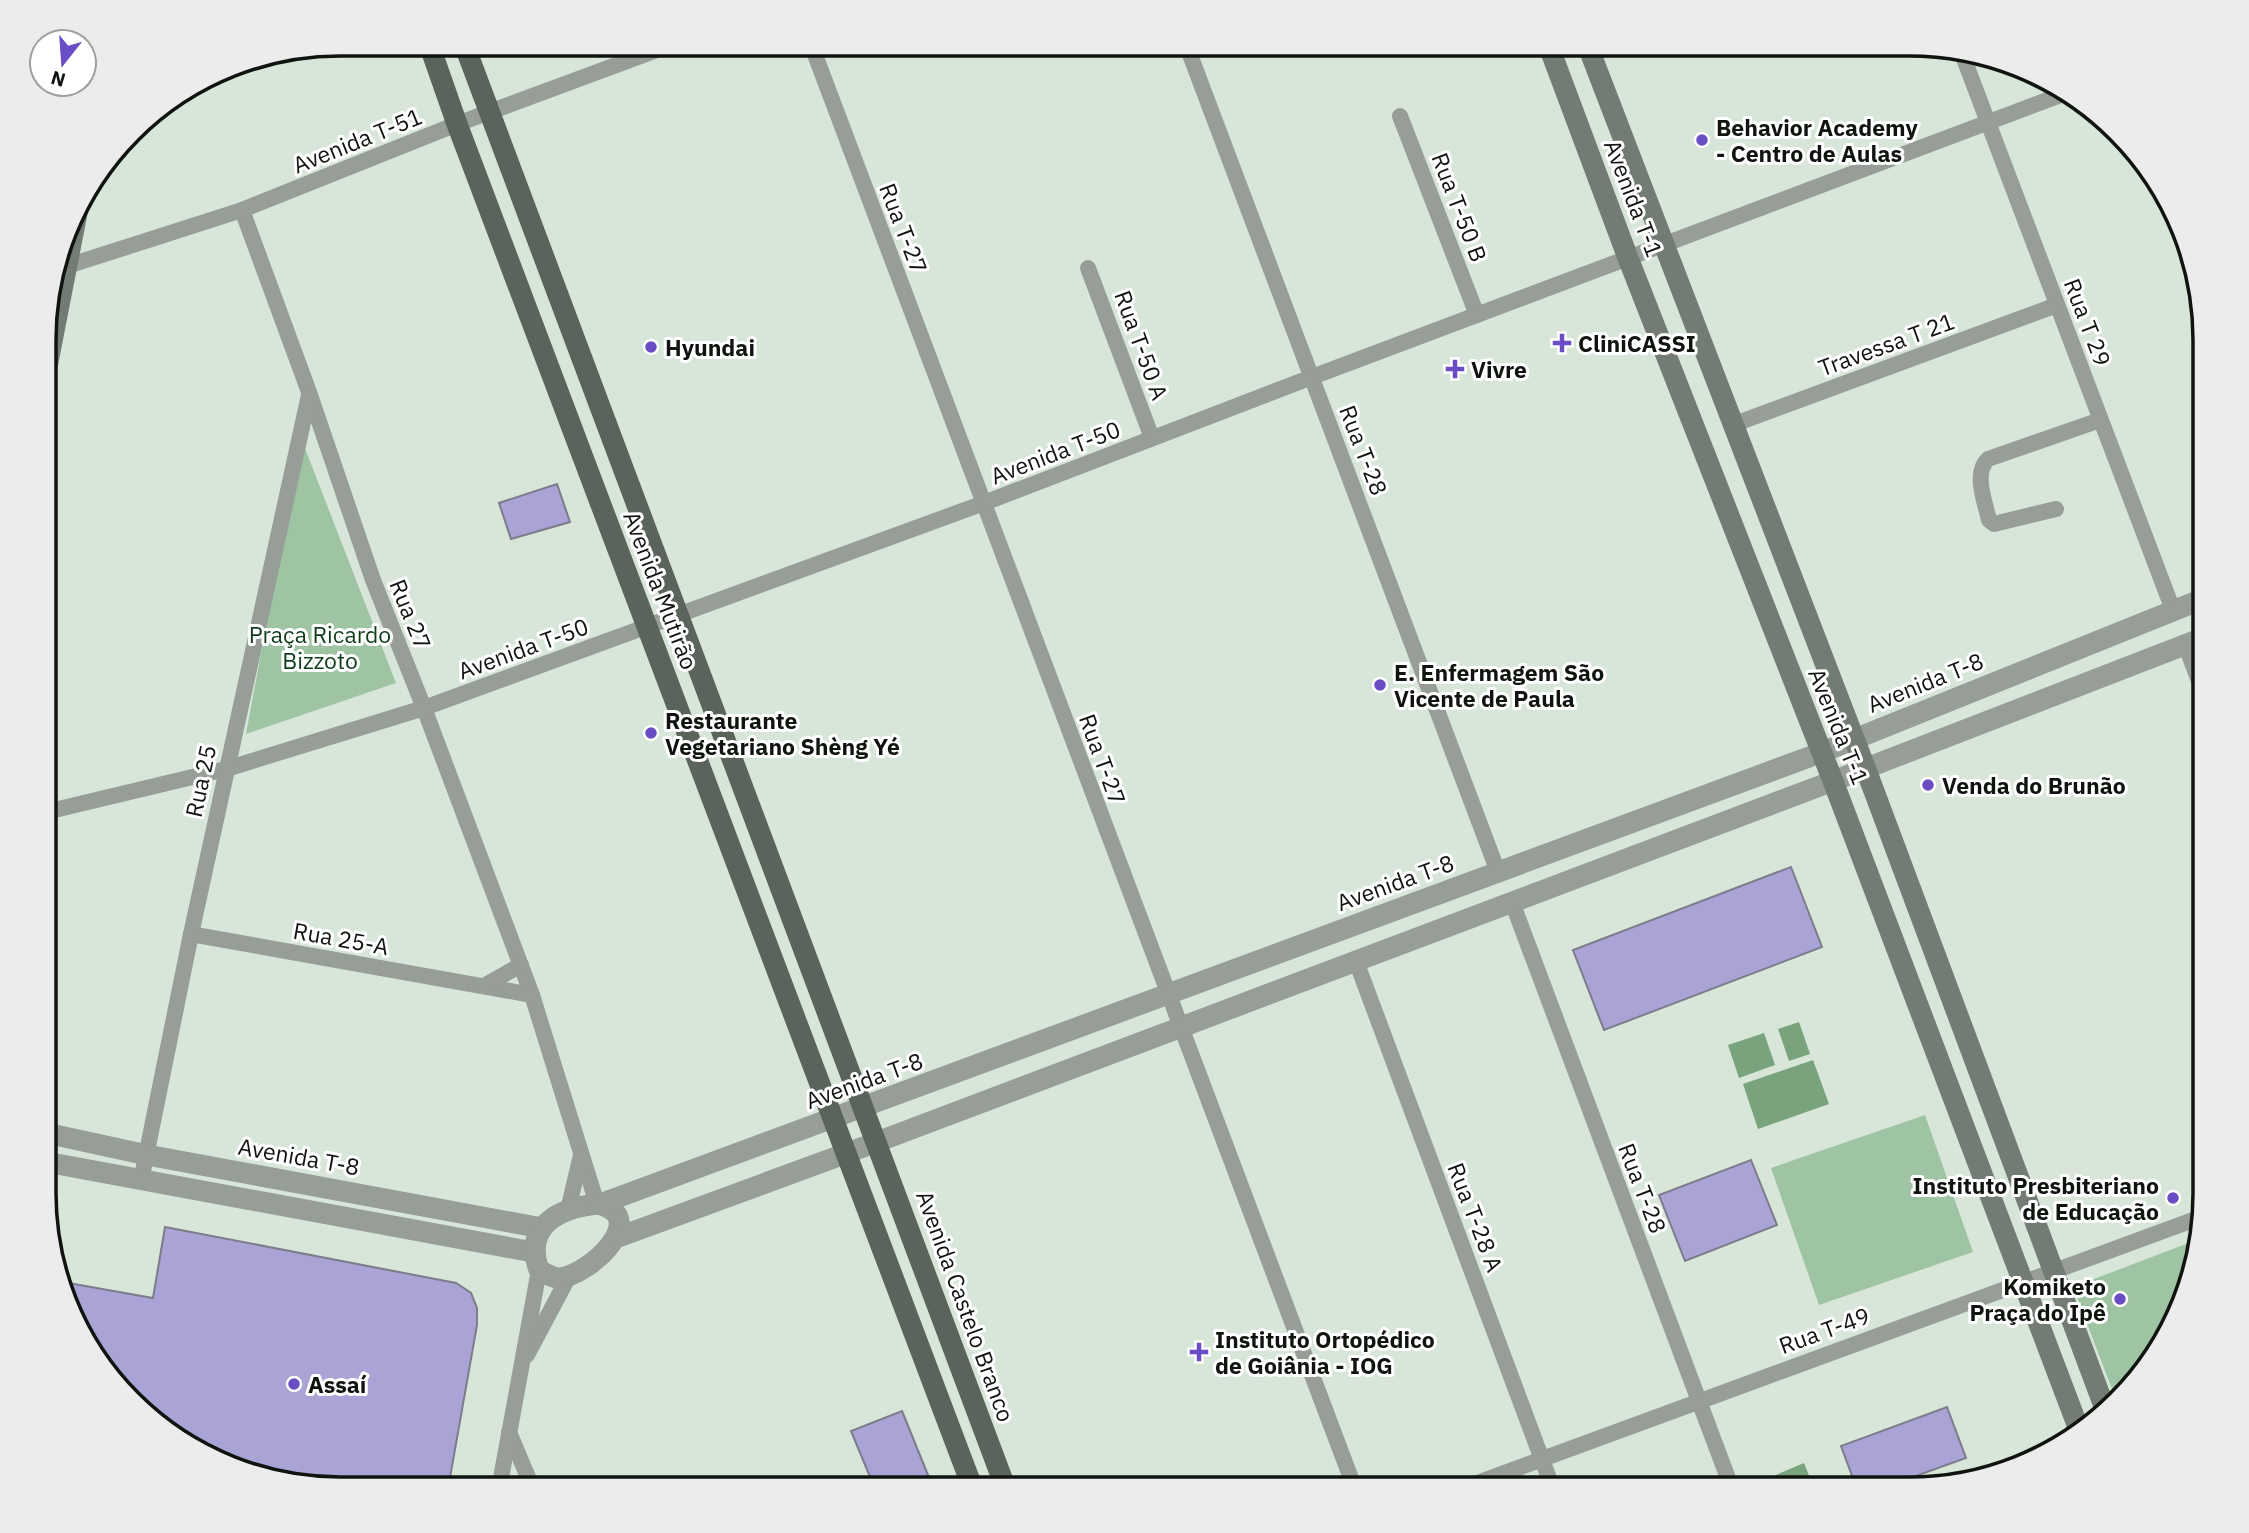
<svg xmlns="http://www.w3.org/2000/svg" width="2249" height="1533" viewBox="0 0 2249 1533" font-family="'IBM Plex Sans',sans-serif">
  <rect width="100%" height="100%" fill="#d8e6d9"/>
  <!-- green -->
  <g fill="#9fc4a3">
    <polygon points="301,438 396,683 246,734"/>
    <polygon points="1925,1115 1973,1252 1819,1305 1771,1168"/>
    <polygon points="2199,1239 2189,1288 2144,1373 2115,1397 2073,1287"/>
  </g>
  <!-- water -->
  <g fill="#78a37c">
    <polygon points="1799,1022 1810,1054 1789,1061 1778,1029"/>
    <polygon points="1764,1033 1775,1065 1739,1078 1728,1045"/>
    <polygon points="1813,1060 1829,1104 1758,1129 1743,1084"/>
    <polygon points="1804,1463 1812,1483 1796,1489 1776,1489 1771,1477"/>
  </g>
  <!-- building -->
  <g fill="#a9a3d6" stroke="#7d7c8b" stroke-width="2">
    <polygon points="557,484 570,522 511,539 499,503"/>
    <polygon points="1791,867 1822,947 1604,1030 1573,950"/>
    <polygon points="1751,1160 1777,1225 1685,1261 1659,1195"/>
    <polygon points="165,1227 456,1283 471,1293 477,1308 477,1325 448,1489 321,1489 245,1473 160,1428 83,1341 63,1282 153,1298"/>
    <polygon points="1947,1407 1966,1458 1880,1489 1857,1489 1841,1446"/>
    <polygon points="902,1411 930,1480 907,1489 875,1489 851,1431"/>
  </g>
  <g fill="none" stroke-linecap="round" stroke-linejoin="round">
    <!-- minor -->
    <g stroke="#979d97" stroke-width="16">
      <polyline points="811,44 1355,1489"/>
      <polyline points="1186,44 1498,872"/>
      <polyline points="1961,51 2173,610"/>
      <polyline points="1400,116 1477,315"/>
      <polyline points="242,210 309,392 373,580 424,708 532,995 597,1204"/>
      <polyline points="1088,268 1152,438"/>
      <polyline points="58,269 242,210 457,124 673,44"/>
      <polyline points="1732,425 2057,305"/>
      <path d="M2056 509 1994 524 1989 520C1985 502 1973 473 1988 459L2100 420"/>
      <polyline points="2185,644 2205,697"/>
      <polyline points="46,812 226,769 424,708 984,503 1312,377 2066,93"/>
      <polyline points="1512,902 1732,1489"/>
      <polyline points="191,934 532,995"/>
      <polyline points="1356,961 1553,1489"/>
      <polyline points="484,986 521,965"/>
      <polyline points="141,1181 191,934 309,395"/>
      <polyline points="568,1210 581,1155"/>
      <polyline points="527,1355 569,1276"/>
      <polyline points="509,1432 533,1489"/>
      <polyline points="499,1489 539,1270"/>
      <polyline points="1461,1489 2204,1216"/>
    </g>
    <!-- tertiary -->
    <g stroke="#979d97" stroke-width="21">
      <polyline points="46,1133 147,1155 542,1228"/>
      <polyline points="46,1162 533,1252"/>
      <path d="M597 1204C653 1216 589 1276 559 1278 552 1278 545 1273 539 1270 523 1226 559 1208 597 1204Z"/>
      <polyline points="600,1204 1820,753 2205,598"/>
      <polyline points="616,1238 877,1142 1833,781 2205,637"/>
    </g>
    <!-- secondary -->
    <g stroke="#737c74" stroke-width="21">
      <polyline points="1548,44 1628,258 1833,781 2078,1427"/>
      <polyline points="1587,44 1865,767 2104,1406"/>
      <polyline points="46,372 79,203"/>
    </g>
    <!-- primary -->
    <g stroke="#5a645b" stroke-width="21">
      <polyline points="429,44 457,124 973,1489"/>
      <polyline points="464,44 1006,1489"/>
    </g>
  </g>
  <!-- markers -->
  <g fill="#6a4cc5" stroke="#fff" stroke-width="2.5">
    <circle cx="1702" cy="140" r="7"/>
    <path d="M1558.5 332.5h7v7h7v7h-7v7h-7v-7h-7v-7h7z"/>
    <circle cx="651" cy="347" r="7"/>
    <path d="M1451.5 358.5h7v7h7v7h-7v7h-7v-7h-7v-7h7z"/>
    <circle cx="1380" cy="685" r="7"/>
    <circle cx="651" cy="733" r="7"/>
    <circle cx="1928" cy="785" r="7"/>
    <circle cx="2173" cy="1198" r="7"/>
    <circle cx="2120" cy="1299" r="7"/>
    <path d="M1195.5 1341.5h7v7h7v7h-7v7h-7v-7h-7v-7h7z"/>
    <circle cx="294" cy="1384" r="7"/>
  </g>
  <g text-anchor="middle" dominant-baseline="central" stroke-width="6" stroke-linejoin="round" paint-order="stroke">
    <!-- poi labels -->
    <g font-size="23" font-weight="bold" fill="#0f140f" stroke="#fff" text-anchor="start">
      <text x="1716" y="127">Behavior Academy<tspan x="1716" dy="26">- Centro de Aulas</tspan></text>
      <text x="1578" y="343">CliniCASSI</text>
      <text x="665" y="347">Hyundai</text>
      <text x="1471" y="369">Vivre</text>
      <text x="1394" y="672">E. Enfermagem São<tspan x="1394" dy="26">Vicente de Paula</tspan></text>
      <text x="665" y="720">Restaurante<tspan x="665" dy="26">Vegetariano Shèng Yé</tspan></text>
      <text x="1942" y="785">Venda do Brunão</text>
      <text x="2159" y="1185" text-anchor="end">Instituto Presbiteriano<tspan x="2159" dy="26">de Educação</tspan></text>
      <text x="2106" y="1286" text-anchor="end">Komiketo<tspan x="2106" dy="26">Praça do Ipê</tspan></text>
      <text x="1215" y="1339">Instituto Ortopédico<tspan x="1215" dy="26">de Goiânia - IOG</tspan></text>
      <text x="308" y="1384">Assaí</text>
    </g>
    <!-- street labels -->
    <g font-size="23" fill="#0f140f" stroke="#fff">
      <text transform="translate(357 140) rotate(-22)">Avenida T-51</text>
      <text transform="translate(1634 198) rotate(69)">Avenida T-1</text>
      <text transform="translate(1460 207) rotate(69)">Rua T-50 B</text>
      <text transform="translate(904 228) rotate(69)">Rua T-27</text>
      <text transform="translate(2088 322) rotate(69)">Rua T 29</text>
      <text transform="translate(1886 344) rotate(-20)">Travessa T 21</text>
      <text transform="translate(1142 345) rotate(70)">Rua T-50 A</text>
      <text transform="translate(1364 450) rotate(69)">Rua T-28</text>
      <text transform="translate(1055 452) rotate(-21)">Avenida T-50</text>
      <text transform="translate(661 590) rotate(69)">Avenida Mutirão</text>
      <text transform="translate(411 614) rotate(68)">Rua 27</text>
      <text transform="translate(523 648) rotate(-20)">Avenida T-50</text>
      <text transform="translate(1925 682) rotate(-22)">Avenida T-8</text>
      <text transform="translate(1839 726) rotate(68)">Avenida T-1</text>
      <text transform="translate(1103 759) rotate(70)">Rua T-27</text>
      <text transform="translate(200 781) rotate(-78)">Rua 25</text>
      <text transform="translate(1395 882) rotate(-20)">Avenida T-8</text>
      <text transform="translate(341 938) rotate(10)">Rua 25-A</text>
      <text transform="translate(864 1080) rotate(-20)">Avenida T-8</text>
      <text transform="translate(299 1156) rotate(10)">Avenida T-8</text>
      <text transform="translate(1643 1188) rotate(69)">Rua T-28</text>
      <text transform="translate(1476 1217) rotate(69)">Rua T-28 A</text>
      <text transform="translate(966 1306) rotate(70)">Avenida Castelo Branco</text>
      <text transform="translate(1824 1330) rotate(-20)">Rua T-49</text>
    </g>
    <!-- park labels -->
    <g font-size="23" fill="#0e3e19" stroke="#fff">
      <text x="320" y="634">Praça Ricardo<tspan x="320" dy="26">Bizzoto</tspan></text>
    </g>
  </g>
  <!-- crop -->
  <path d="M0 0H2249V1533H0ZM340 56H1909A284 284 0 0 1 2193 340V1193A284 284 0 0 1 1909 1477H340A284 284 0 0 1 56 1193V340A284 284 0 0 1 340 56Z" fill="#ececec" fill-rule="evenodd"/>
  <path fill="none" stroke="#0f140f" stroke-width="3.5" d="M340 56H1909A284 284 0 0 1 2193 340V1193A284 284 0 0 1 1909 1477H340A284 284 0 0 1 56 1193V340A284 284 0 0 1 340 56Z"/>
  <!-- north arrow -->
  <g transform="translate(63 63) rotate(197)"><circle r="33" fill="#ffffff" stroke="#9fa19f" stroke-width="2"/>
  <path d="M0-5L12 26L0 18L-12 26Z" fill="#6a4cc5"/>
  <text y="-10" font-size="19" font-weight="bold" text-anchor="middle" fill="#0f140f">N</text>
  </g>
</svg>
